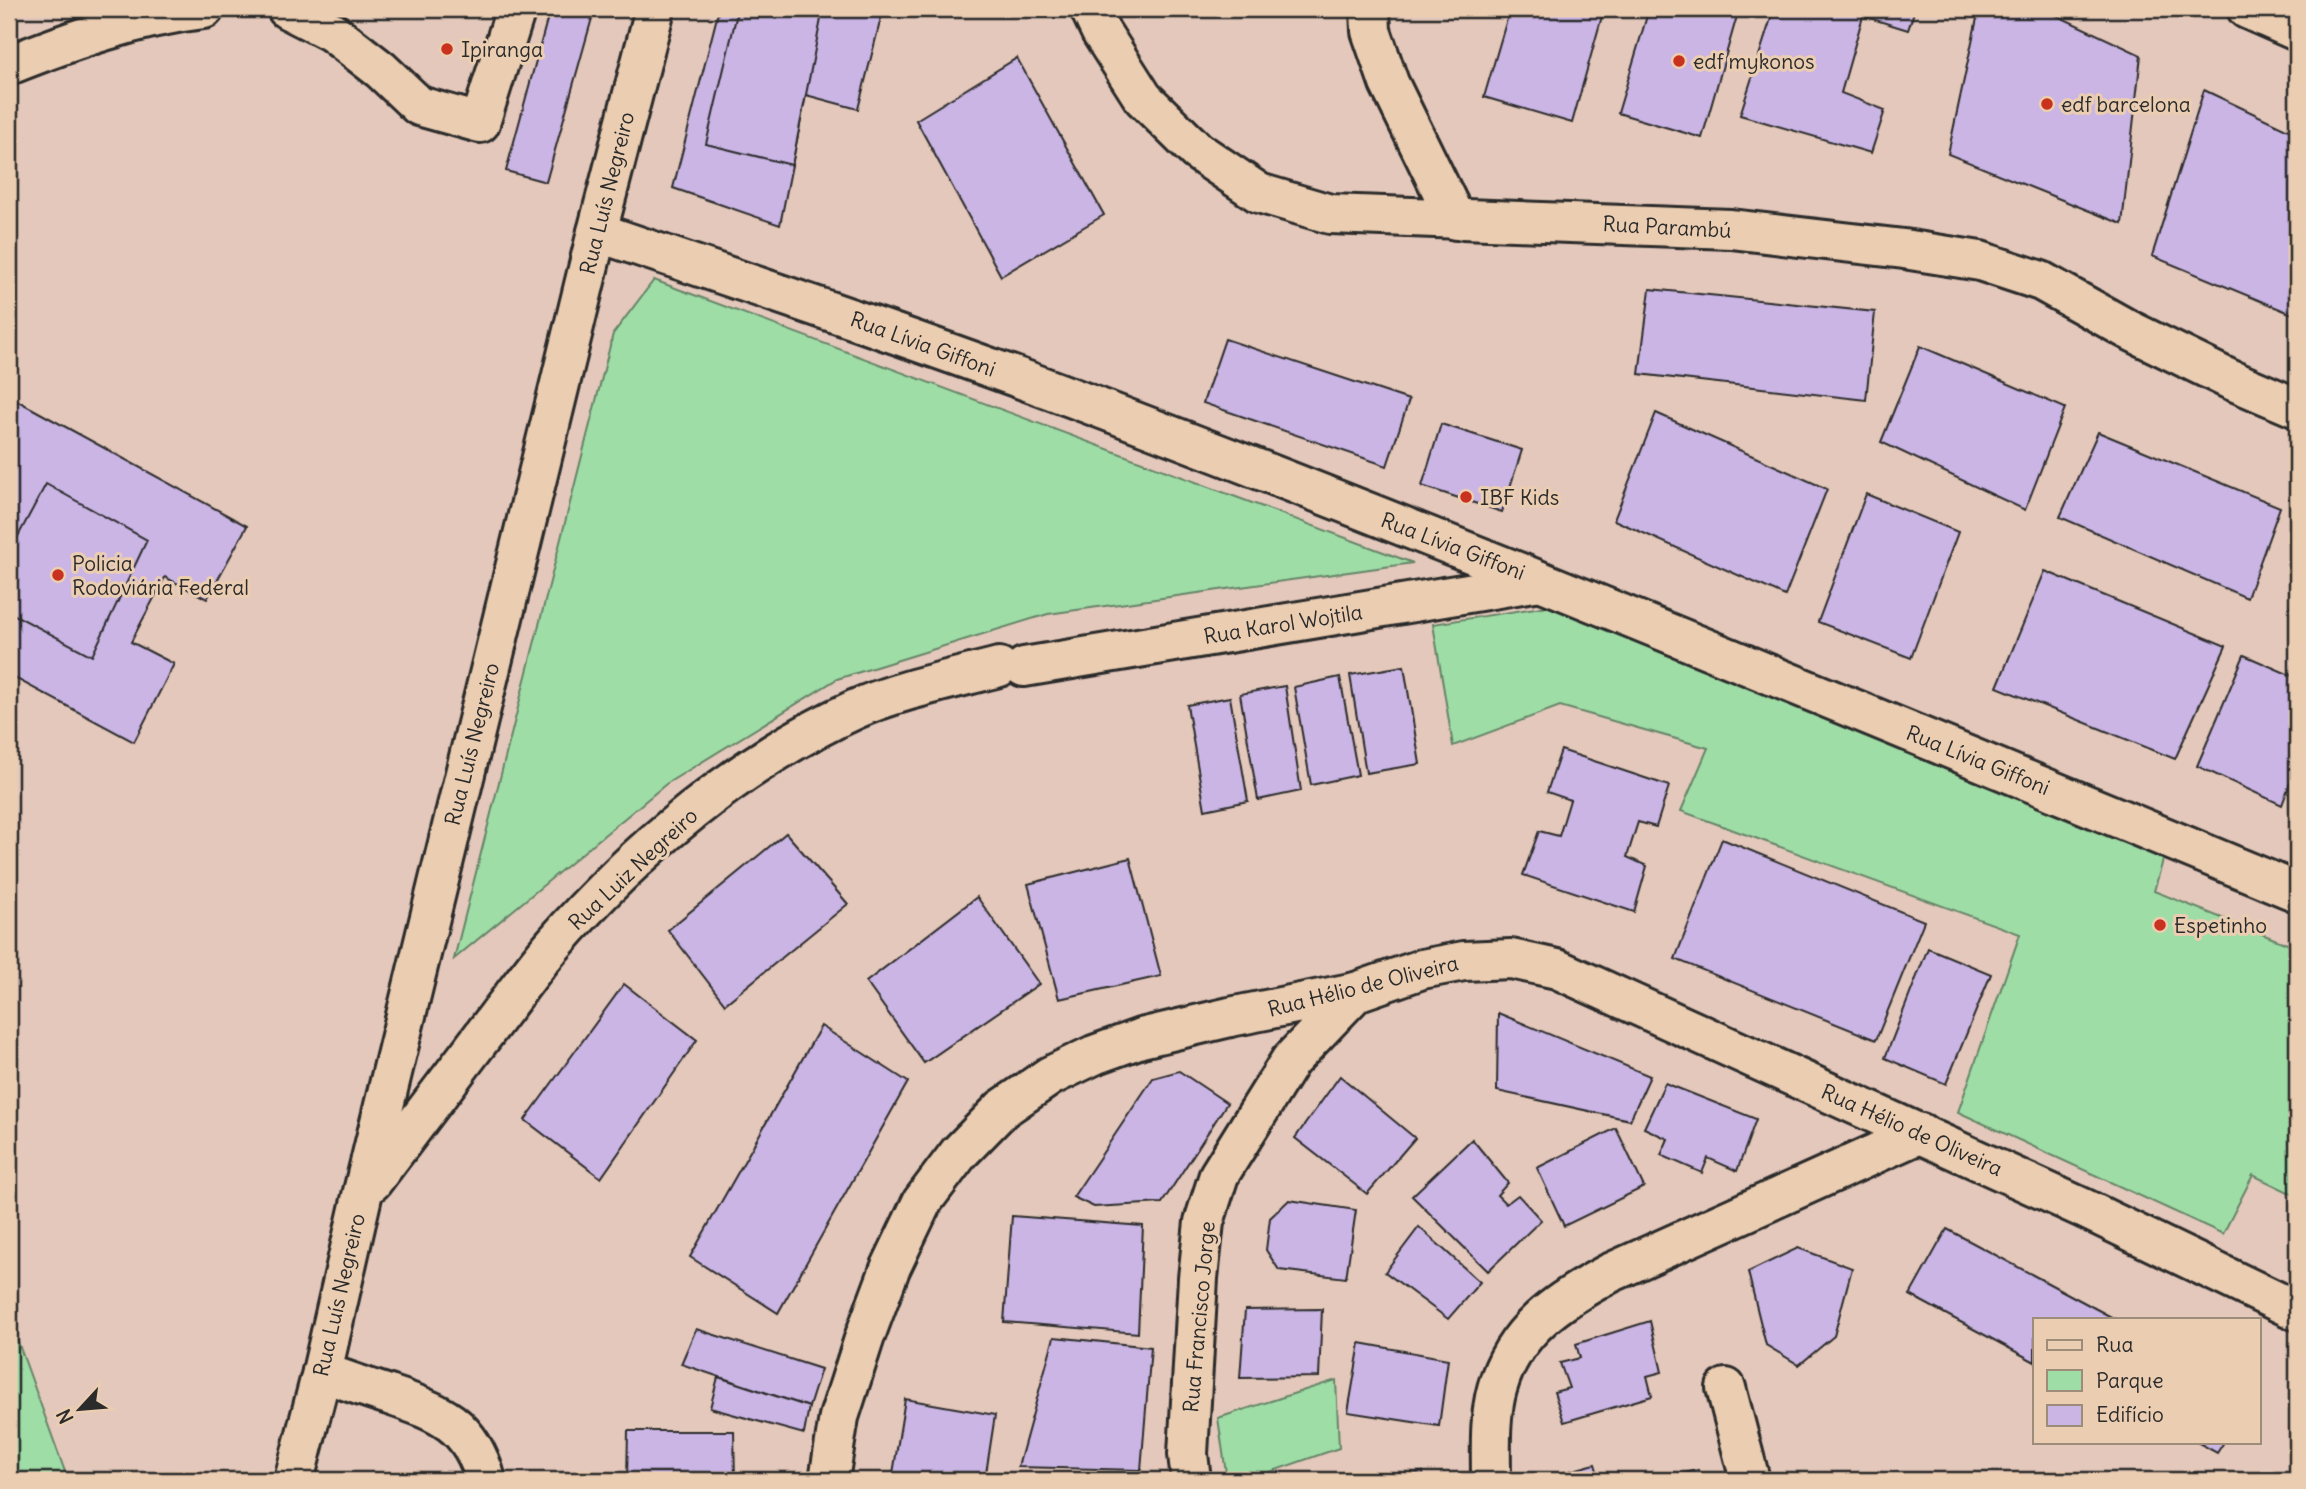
<svg xmlns="http://www.w3.org/2000/svg" width="2306" height="1489" viewBox="0 0 2306 1489" font-family="Delius,sans-serif">
  <rect width="100%" height="100%" fill="#e4c8bb"/>
  <filter id="ink" filterUnits="userSpaceOnUse"><feTurbulence type="fractalNoise" baseFrequency=".0143" numOctaves="2"/><feDisplacementMap in="SourceGraphic" scale="14" xChannelSelector="R" yChannelSelector="G"/><feConvolveMatrix kernelMatrix="1 2 1 2 8 2 1 2 1" color-interpolation-filters="sRGB"/></filter>
  <g filter="url(#ink)">
    <!-- green -->
    <g fill="#9fdda6" stroke="#658468" stroke-width="2">
      <polygon points="654,280 1413,563 1048,614 837,679 666,784 454,959 613,334"/>
      <polygon points="1561,604 2164,857 2154,891 2297,948 2297,1196 2253,1175 2223,1234 1958,1112 2020,934 1681,811 1708,748 1560,706 1453,746 1433,624"/>
      <polygon points="9,1317 68,1480 9,1480"/>
      <polygon points="1336,1380 1339,1448 1247,1480 1227,1480 1218,1418"/>
    </g>
    <!-- building -->
    <g fill="#cab5e5" stroke="#2b2b2b" stroke-width="2">
      <polygon points="550,9 594,11 546,182 506,171"/>
      <polygon points="719,9 870,9 882,14 858,109 806,95 780,225 673,188"/>
      <polygon points="738,9 823,9 792,165 706,144"/>
      <polygon points="1510,9 1604,9 1572,123 1484,97"/>
      <polygon points="1649,9 1739,9 1702,138 1618,113"/>
      <polygon points="1774,9 1915,9 1908,30 1863,16 1841,93 1885,110 1871,153 1740,115"/>
      <polygon points="1979,9 2043,9 2141,55 2122,224 1948,154"/>
      <polygon points="1017,58 1104,215 1001,276 916,120"/>
      <polygon points="2204,90 2297,134 2297,316 2152,256"/>
      <polygon points="1650,289 1875,312 1866,400 1639,374"/>
      <polygon points="1225,339 1409,400 1387,466 1203,403"/>
      <polygon points="1920,346 2065,408 2025,510 1881,442"/>
      <polygon points="9,396 247,526 207,599 165,577 131,642 174,664 134,742 9,675"/>
      <polygon points="1656,413 1827,489 1785,596 1614,520"/>
      <polygon points="1441,424 1522,450 1502,512 1422,486"/>
      <polygon points="2098,432 2280,507 2247,598 2060,517"/>
      <polygon points="46,484 147,540 92,656 9,612 9,553"/>
      <polygon points="1866,494 1958,532 1911,658 1818,622"/>
      <polygon points="2045,571 2226,646 2175,759 1997,687"/>
      <polygon points="2297,589 2297,609 2290,606"/>
      <polygon points="2244,655 2297,678 2297,764 2282,805 2197,766"/>
      <polygon points="1404,666 1420,764 1366,773 1350,675"/>
      <polygon points="1340,677 1358,775 1311,785 1294,687"/>
      <polygon points="1285,686 1301,791 1258,800 1240,694"/>
      <polygon points="1230,697 1248,801 1205,810 1187,705"/>
      <polygon points="1561,750 1669,786 1656,827 1638,822 1627,857 1647,866 1634,912 1523,875 1539,831 1559,836 1570,800 1547,792"/>
      <polygon points="786,833 848,904 725,1004 668,930"/>
      <polygon points="1722,839 1924,921 1876,1040 1675,959"/>
      <polygon points="1130,858 1161,976 1059,999 1028,884"/>
      <polygon points="977,897 1039,984 924,1063 866,982"/>
      <polygon points="1928,948 1991,974 1946,1084 1885,1058"/>
      <polygon points="624,984 697,1040 601,1178 525,1120"/>
      <polygon points="1498,1013 1650,1076 1630,1120 1497,1091"/>
      <polygon points="821,1026 908,1082 778,1313 690,1257"/>
      <polygon points="1179,1071 1227,1103 1162,1203 1094,1207 1073,1197 1153,1078"/>
      <polygon points="1340,1076 1415,1138 1367,1194 1295,1138"/>
      <polygon points="1665,1083 1756,1119 1737,1171 1708,1158 1702,1173 1661,1155 1668,1139 1644,1128"/>
      <polygon points="1616,1128 1644,1187 1564,1226 1537,1168"/>
      <polygon points="1472,1139 1508,1183 1497,1195 1506,1204 1518,1195 1541,1220 1488,1271 1412,1196"/>
      <polygon points="1289,1200 1356,1210 1346,1278 1279,1270 1266,1250 1270,1218"/>
      <polygon points="1012,1216 1143,1226 1138,1333 1004,1322"/>
      <polygon points="1419,1227 1480,1282 1448,1319 1385,1272"/>
      <polygon points="1947,1229 2115,1319 2035,1319 2035,1362 1910,1295"/>
      <polygon points="1798,1248 1852,1268 1834,1336 1799,1365 1766,1345 1748,1272"/>
      <polygon points="1322,1309 1319,1377 1240,1378 1245,1310"/>
      <polygon points="1650,1321 1662,1372 1647,1376 1652,1396 1564,1422 1554,1392 1569,1388 1560,1363 1580,1358 1576,1344"/>
      <polygon points="696,1329 821,1369 809,1407 681,1364"/>
      <polygon points="1054,1337 1151,1347 1141,1470 1018,1467"/>
      <polygon points="1360,1343 1448,1359 1439,1426 1348,1412"/>
      <polygon points="718,1377 809,1407 804,1434 710,1408"/>
      <polygon points="905,1399 995,1415 985,1480 892,1480"/>
      <polygon points="628,1431 734,1431 735,1480 627,1480"/>
      <polygon points="2197,1442 2224,1442 2217,1453"/>
      <polygon points="1595,1464 1600,1480 1537,1480"/>
      <polygon points="1698,1470 1700,1480 1653,1480"/>
      <polygon points="1423,1472 1424,1480 1370,1480"/>
    </g>
    <g fill="none" stroke-linecap="round" stroke-linejoin="round">
      <defs>
        <g id="minor">
          <polyline points="287,9 332,32 381,70 419,106 480,123 516,9"/>
          <polyline points="1090,9 1101,32 1143,98 1197,151 1259,193 1330,214 1731,229 1904,249 1980,261 2041,281 2127,329 2229,379 2297,408"/>
          <polyline points="1370,9 1371,31 1389,83 1456,220"/>
          <polyline points="2247,9 2297,31"/>
          <path d="M9 65C72 40 137 17 204 9"/>
          <path d="M597 232C756 286 915 339 1073 398 1485 554 1890 724 2297 892"/>
          <polyline points="1024,667 1540,581"/>
          <path d="M372 1182C415 1126 457 1069 500 1013 517 991 534 967 552 946 634 851 741 761 856 709 899 690 953 679 999 667"/>
          <path d="M322 1372C344 1380 367 1388 389 1395 441 1413 470 1423 486 1480"/>
          <polyline points="1726,1388 1750,1480"/>
          <polyline points="294,1480 322,1372 362,1196 597,232 655,9"/>
          <polyline points="829,1480 839,1417 865,1336 890,1269 922,1202 959,1153 1002,1109 1050,1076 1094,1055 1141,1038 1230,1017 1356,992 1422,969 1464,961 1511,959 1557,969 2083,1208 2297,1311"/>
          <polyline points="1191,1480 1188,1454 1198,1278 1204,1222 1219,1175 1290,1061 1356,992"/>
          <path d="M1491 1480C1491 1451 1489 1418 1497 1389 1513 1330 1559 1300 1610 1273L1921 1133"/>
        </g>
      </defs>
      <!-- minor casing -->
      <use href="#minor" stroke="#2b2b2b" stroke-width="44"/>
      <!-- minor -->
      <use href="#minor" stroke="#ebcdb1" stroke-width="38"/>
    </g>
  </g>
  <!-- markers -->
  <g fill="#c8321e" stroke="#ebcdb1" stroke-width="2.5">
    <circle cx="447" cy="49" r="7"/>
    <circle cx="1679" cy="61" r="7"/>
    <circle cx="2047" cy="104" r="7"/>
    <circle cx="1466" cy="497" r="7"/>
    <circle cx="58" cy="575" r="7"/>
    <circle cx="2160" cy="925" r="7"/>
  </g>
  <g text-anchor="middle" dominant-baseline="central" stroke-width="6" stroke-linejoin="round" paint-order="stroke">
    <!-- poi labels -->
    <g font-size="21" fill="#2b2b2b" stroke="#ebcdb1" text-anchor="start">
      <text x="461" y="49">Ipiranga</text>
      <text x="1693" y="61">edf mykonos</text>
      <text x="2061" y="104">edf barcelona</text>
      <text x="1480" y="497">IBF Kids</text>
      <text x="72" y="563">Policia<tspan x="72" dy="24">Rodoviária Federal</tspan></text>
      <text x="2174" y="925">Espetinho</text>
    </g>
    <!-- street labels -->
    <g font-size="21" fill="#2b2b2b" stroke="#ebcdb1">
      <text transform="translate(607 193) rotate(-76)">Rua Luís Negreiro</text>
      <text transform="translate(1667 227) rotate(3)">Rua Parambú</text>
      <text transform="translate(923 344) rotate(20)">Rua Lívia Giffoni</text>
      <text transform="translate(1453 546) rotate(21)">Rua Lívia Giffoni</text>
      <text transform="translate(1283 624) rotate(-9)">Rua Karol Wojtila</text>
      <text transform="translate(472 744) rotate(-76)">Rua Luís Negreiro</text>
      <text transform="translate(1978 760) rotate(22)">Rua Lívia Giffoni</text>
      <text transform="translate(633 869) rotate(-43)">Rua Luiz Negreiro</text>
      <text transform="translate(1363 986) rotate(-14)">Rua Hélio de Oliveira</text>
      <text transform="translate(1912 1130) rotate(24)">Rua Hélio de Oliveira</text>
      <text transform="translate(339 1295) rotate(-77)">Rua Luís Negreiro</text>
      <text transform="translate(1199 1317) rotate(-85)">Rua Francisco Jorge</text>
    </g>
  </g>
  <!-- margin -->
  <rect width="2306" height="1489" fill="none" stroke="#ebcdb1" stroke-width="35"/>
  <rect x="18" y="18" width="2271" height="1454" fill="none" stroke="#2b2b2b" stroke-width="2.5" filter="url(#ink)"/>
  <!-- legend -->
  <rect x="2033" y="1318" width="228" height="126" fill="#ebcdb1" stroke="#9e8c7b" stroke-width="2"/>
  <rect x="2047" y="1340" width="35" height="10" fill="#ebcdb1" stroke="#9e8c7b" stroke-width="2"/>
  <text x="2096" y="1352" font-size="21" fill="#2b2b2b">Rua</text>
  <rect x="2047" y="1370" width="35" height="21" fill="#9fdda6" stroke="#9e8c7b" stroke-width="2"/>
  <text x="2096" y="1388" font-size="21" fill="#2b2b2b">Parque</text>
  <rect x="2047" y="1405" width="35" height="21" fill="#cab5e5" stroke="#9e8c7b" stroke-width="2"/>
  <text x="2096" y="1422" font-size="21" fill="#2b2b2b">Edifício</text>
  <!-- north arrow -->
  <g transform="translate(80 1409) rotate(244)" stroke="#ebcdb1" stroke-width="5" paint-order="stroke">
  <path d="M0-5L12 26L0 18L-12 26Z" fill="#2b2b2b"/>
  <text y="-10" font-size="19" font-weight="bold" text-anchor="middle" fill="#2b2b2b">N</text>
  </g>
</svg>
